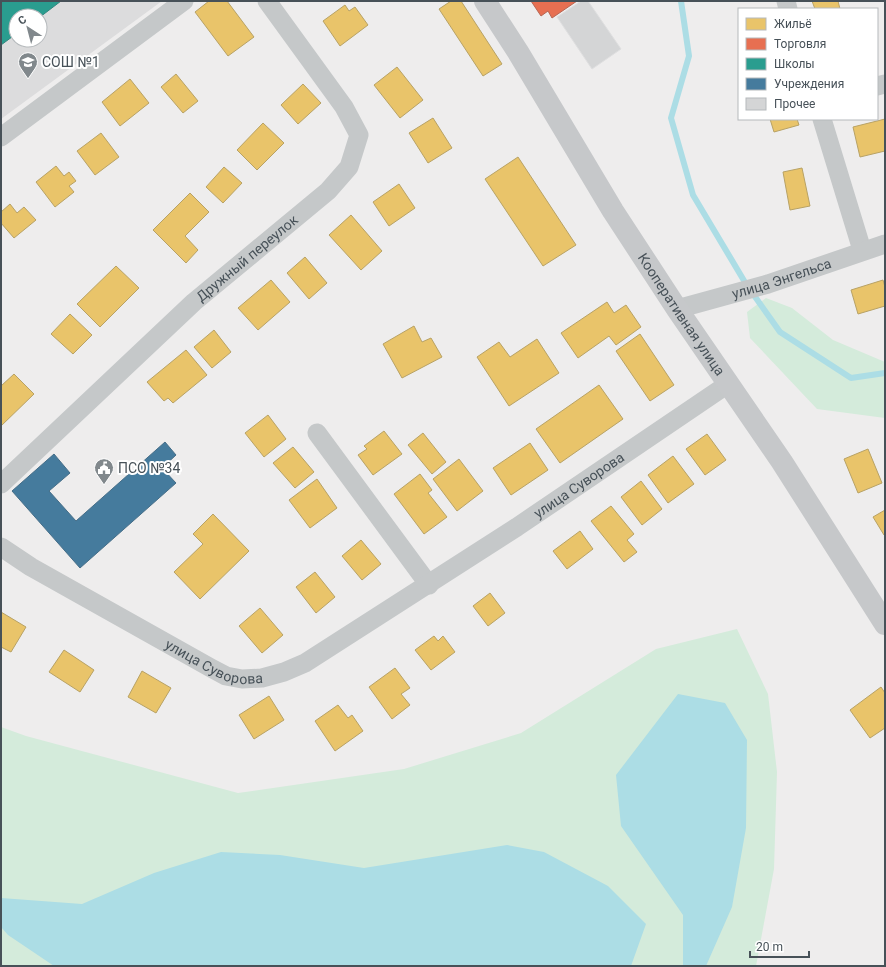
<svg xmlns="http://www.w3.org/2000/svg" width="886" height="967" viewBox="0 0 886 967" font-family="Roboto,sans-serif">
  <rect width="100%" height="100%" fill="#eeeded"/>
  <!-- education -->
  <path fill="#dcdcdd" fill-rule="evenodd" d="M1 1H162L1 119ZM16 16H40V40H16Z"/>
  <!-- green -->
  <g fill="#d4ebdb">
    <polygon points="766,298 792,308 833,340 885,362 885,418 817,409 750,338 747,312"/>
    <polygon points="737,629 768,694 777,772 774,869 756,966 1,966 1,727 26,736 238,793 404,769 521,733 656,649"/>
  </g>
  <!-- water -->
  <g fill="#acdde5">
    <polygon points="678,694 725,703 747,740 746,828 732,907 706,966 683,966 683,915 621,826 616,775"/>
    <polygon points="507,845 544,852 608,886 646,924 631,966 54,966 8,935 1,927 1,898 82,904 154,873 221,852 280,855 364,868"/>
  </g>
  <!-- homes -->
  <g fill="#e9c46a" stroke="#b8a265">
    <polygon points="209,1 227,1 254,37 228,56 195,12"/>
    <polygon points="451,1 461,1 502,64 483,76 439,9"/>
    <polygon points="812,1 838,1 840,9 815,9"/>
    <polygon points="345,5 349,11 355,7 368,25 340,46 323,21"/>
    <polygon points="397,67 423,100 400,118 374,85"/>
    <polygon points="176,74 198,101 183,113 161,87"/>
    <polygon points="130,79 149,103 120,126 102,102"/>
    <polygon points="303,84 321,103 298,124 281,105"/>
    <polygon points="433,118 452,148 428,163 409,133"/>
    <polygon points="770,119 797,119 799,125 774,132"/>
    <polygon points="885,119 885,151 860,157 853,127"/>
    <polygon points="263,123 284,143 257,170 237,150"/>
    <polygon points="101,133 119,157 95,175 77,151"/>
    <polygon points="518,157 576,245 543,266 485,179"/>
    <polygon points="56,166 64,176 69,172 76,181 69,186 74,192 55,207 36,182"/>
    <polygon points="224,167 242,183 223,203 206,187"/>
    <polygon points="802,168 810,206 790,210 783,172"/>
    <polygon points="399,184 415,208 389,226 373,202"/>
    <polygon points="190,193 209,212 185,236 198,250 186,263 153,230"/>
    <polygon points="10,204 17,213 24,207 36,220 14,238 1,223 1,212"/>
    <polygon points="351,215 382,251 361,270 329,235"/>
    <polygon points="305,257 327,283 309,299 287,273"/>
    <polygon points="116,266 139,288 100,327 77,304"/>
    <polygon points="271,280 290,302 258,330 238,308"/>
    <polygon points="883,280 885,287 885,306 858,314 851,290"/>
    <polygon points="607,302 614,313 626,305 641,327 616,345 609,336 578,358 561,333"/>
    <polygon points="70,314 92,335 73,354 51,334"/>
    <polygon points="414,326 422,342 431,338 442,357 402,378 383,344"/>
    <polygon points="214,330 231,352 212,368 194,347"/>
    <polygon points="640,334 674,385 650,401 616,351"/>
    <polygon points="537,339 559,373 509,406 477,357 499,342 510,357"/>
    <polygon points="186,350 207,375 173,403 168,398 164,401 147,382"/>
    <polygon points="14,374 34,394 1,426 1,386"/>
    <polygon points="599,385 623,419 560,463 536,429"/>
    <polygon points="268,415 286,439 264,457 245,433"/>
    <polygon points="384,431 402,454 373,475 358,455 367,449 364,446"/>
    <polygon points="423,433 446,462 432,474 408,445"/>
    <polygon points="707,434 726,460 705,475 686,449"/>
    <polygon points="530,443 548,470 511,495 493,468"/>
    <polygon points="293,447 314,472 295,488 273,463"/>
    <polygon points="868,449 882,483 858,493 844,459"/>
    <polygon points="673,456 694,484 668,503 648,475"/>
    <polygon points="459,459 483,491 457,511 433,479"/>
    <polygon points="420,474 432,490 428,493 447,517 424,534 394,494"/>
    <polygon points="317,479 337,508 310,528 289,500"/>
    <polygon points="641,481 662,509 642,525 621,497"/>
    <polygon points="611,506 634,534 627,540 637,552 624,562 591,521"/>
    <polygon points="885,510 885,535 884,535 873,517"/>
    <polygon points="213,514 249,551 200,599 174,572 203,544 193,534"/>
    <polygon points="580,531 593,549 567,569 553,551"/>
    <polygon points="361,540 381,564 362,580 342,556"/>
    <polygon points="315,572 335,597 316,613 296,587"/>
    <polygon points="490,593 505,613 488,626 473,606"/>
    <polygon points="260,608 283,635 262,653 239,626"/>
    <polygon points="1,612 26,627 11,652 1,647"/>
    <polygon points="434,636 438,641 443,636 455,652 431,670 415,650"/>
    <polygon points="64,650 94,670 80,692 49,672"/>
    <polygon points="395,668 410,688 401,694 410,705 392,719 369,687"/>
    <polygon points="142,671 171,688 156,713 128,697"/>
    <polygon points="881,687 885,693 885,728 870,738 850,710"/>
    <polygon points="269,696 284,720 254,739 239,715"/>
    <polygon points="338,705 348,718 352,715 363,731 335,751 315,721"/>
  </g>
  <!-- shops -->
  <polygon fill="#e76f51" stroke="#b76653" points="531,1 577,1 552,18 548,11 541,16"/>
  <!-- schools -->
  <polygon fill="#2a9d8f" stroke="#33867e" points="1,1 61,1 40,17 16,16 16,34 1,45"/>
  <!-- public -->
  <polygon fill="#457b9d" stroke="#466e88" points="165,442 176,455 162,468 176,483 80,568 12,491 54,454 70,473 49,491 76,521"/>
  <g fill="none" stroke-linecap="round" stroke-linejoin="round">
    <!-- stream -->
    <polyline stroke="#acdde5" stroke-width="6" points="681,1 689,56 671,118 693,195 746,284 780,332 851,378 885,373"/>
  </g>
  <!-- building -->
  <polygon fill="#d4d5d6" stroke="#dfdfe0" points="581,1 588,1 621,49 592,69 557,17"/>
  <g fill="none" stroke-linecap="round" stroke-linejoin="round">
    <!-- street -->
    <g stroke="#c5c8c9" stroke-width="19">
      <polyline points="786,1 788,9"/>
      <polyline points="877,86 885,84"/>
      <polyline points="822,119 862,250"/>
      <polyline points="1,137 184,1"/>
      <path id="s1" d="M677 309 768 284 885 244"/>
      <polyline points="317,433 429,585"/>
      <path id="s2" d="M1 484 194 302 328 191 349 167 359 135 344 107 267 1"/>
      <path id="s3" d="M1 547 31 567 211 668 226 676 242 679 262 678 284 672 305 663 517 527 728 384"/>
    </g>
    <!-- secondary -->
    <path stroke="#c6c8ca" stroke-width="22" id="s4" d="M485 1 518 52 613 211 677 309 782 462 885 624"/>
  </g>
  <!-- icons -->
  <defs>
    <symbol id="school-pin" viewBox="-11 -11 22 30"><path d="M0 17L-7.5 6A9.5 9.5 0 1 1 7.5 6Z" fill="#81888c" stroke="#fff"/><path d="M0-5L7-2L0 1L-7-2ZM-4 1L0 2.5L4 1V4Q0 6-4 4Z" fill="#fff"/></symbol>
    <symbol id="civic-pin" viewBox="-11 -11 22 30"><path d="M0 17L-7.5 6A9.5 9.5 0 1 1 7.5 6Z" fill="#81888c" stroke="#fff"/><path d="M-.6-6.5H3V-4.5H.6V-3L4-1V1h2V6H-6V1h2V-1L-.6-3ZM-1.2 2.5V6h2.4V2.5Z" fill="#fff"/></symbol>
  </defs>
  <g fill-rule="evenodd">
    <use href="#school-pin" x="17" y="51" width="22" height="30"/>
    <use href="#civic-pin" x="93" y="457" width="22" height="30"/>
  </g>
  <g text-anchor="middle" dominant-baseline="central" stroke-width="4" stroke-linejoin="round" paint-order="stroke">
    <!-- poi labels -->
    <g font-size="14" fill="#475158" stroke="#fff" text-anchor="start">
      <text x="42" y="62">СОШ №1</text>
      <text x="118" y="468">ПСО №34</text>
    </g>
    <!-- street labels -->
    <g font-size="14" fill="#475158" stroke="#fff">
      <text stroke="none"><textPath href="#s2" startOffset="334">Дружный переулок</textPath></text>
      <text stroke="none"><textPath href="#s1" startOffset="109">улица Энгельса</textPath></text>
      <text stroke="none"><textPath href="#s4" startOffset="370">Кооперативная улица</textPath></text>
      <text stroke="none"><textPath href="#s3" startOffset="668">улица Суворова</textPath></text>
      <text stroke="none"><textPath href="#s3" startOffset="244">улица Суворова</textPath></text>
    </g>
  </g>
  <!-- border -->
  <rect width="886" height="967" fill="none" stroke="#475158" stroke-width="4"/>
  <!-- legend -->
  <rect x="738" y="8" width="140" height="112" fill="#ffffff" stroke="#b5b9bc"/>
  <rect x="746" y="18" width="20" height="12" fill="#e9c46a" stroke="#b5b9bc"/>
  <text x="774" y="28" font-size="12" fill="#475158">Жильё</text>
  <rect x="746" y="38" width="20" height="12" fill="#e76f51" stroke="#b5b9bc"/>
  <text x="774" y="48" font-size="12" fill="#475158">Торговля</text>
  <rect x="746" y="58" width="20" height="12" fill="#2a9d8f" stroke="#b5b9bc"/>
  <text x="774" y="68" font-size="12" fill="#475158">Школы</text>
  <rect x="746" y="78" width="20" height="12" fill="#457b9d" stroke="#b5b9bc"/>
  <text x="774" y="88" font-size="12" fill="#475158">Учреждения</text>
  <rect x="746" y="98" width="20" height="12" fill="#d4d5d6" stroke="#b5b9bc"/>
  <text x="774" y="108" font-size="12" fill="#475158">Прочее</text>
  <!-- north arrow -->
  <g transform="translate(28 28) rotate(324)"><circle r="19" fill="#ffffff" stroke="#b5b9bc"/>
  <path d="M0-3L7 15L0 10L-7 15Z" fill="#81888c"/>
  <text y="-6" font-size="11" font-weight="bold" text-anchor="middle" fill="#475158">С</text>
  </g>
  <!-- scale -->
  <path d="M750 951v6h59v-6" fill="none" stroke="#475158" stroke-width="2"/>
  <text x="756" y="951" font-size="12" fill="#475158" stroke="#ffffff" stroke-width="3" paint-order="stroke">20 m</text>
</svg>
